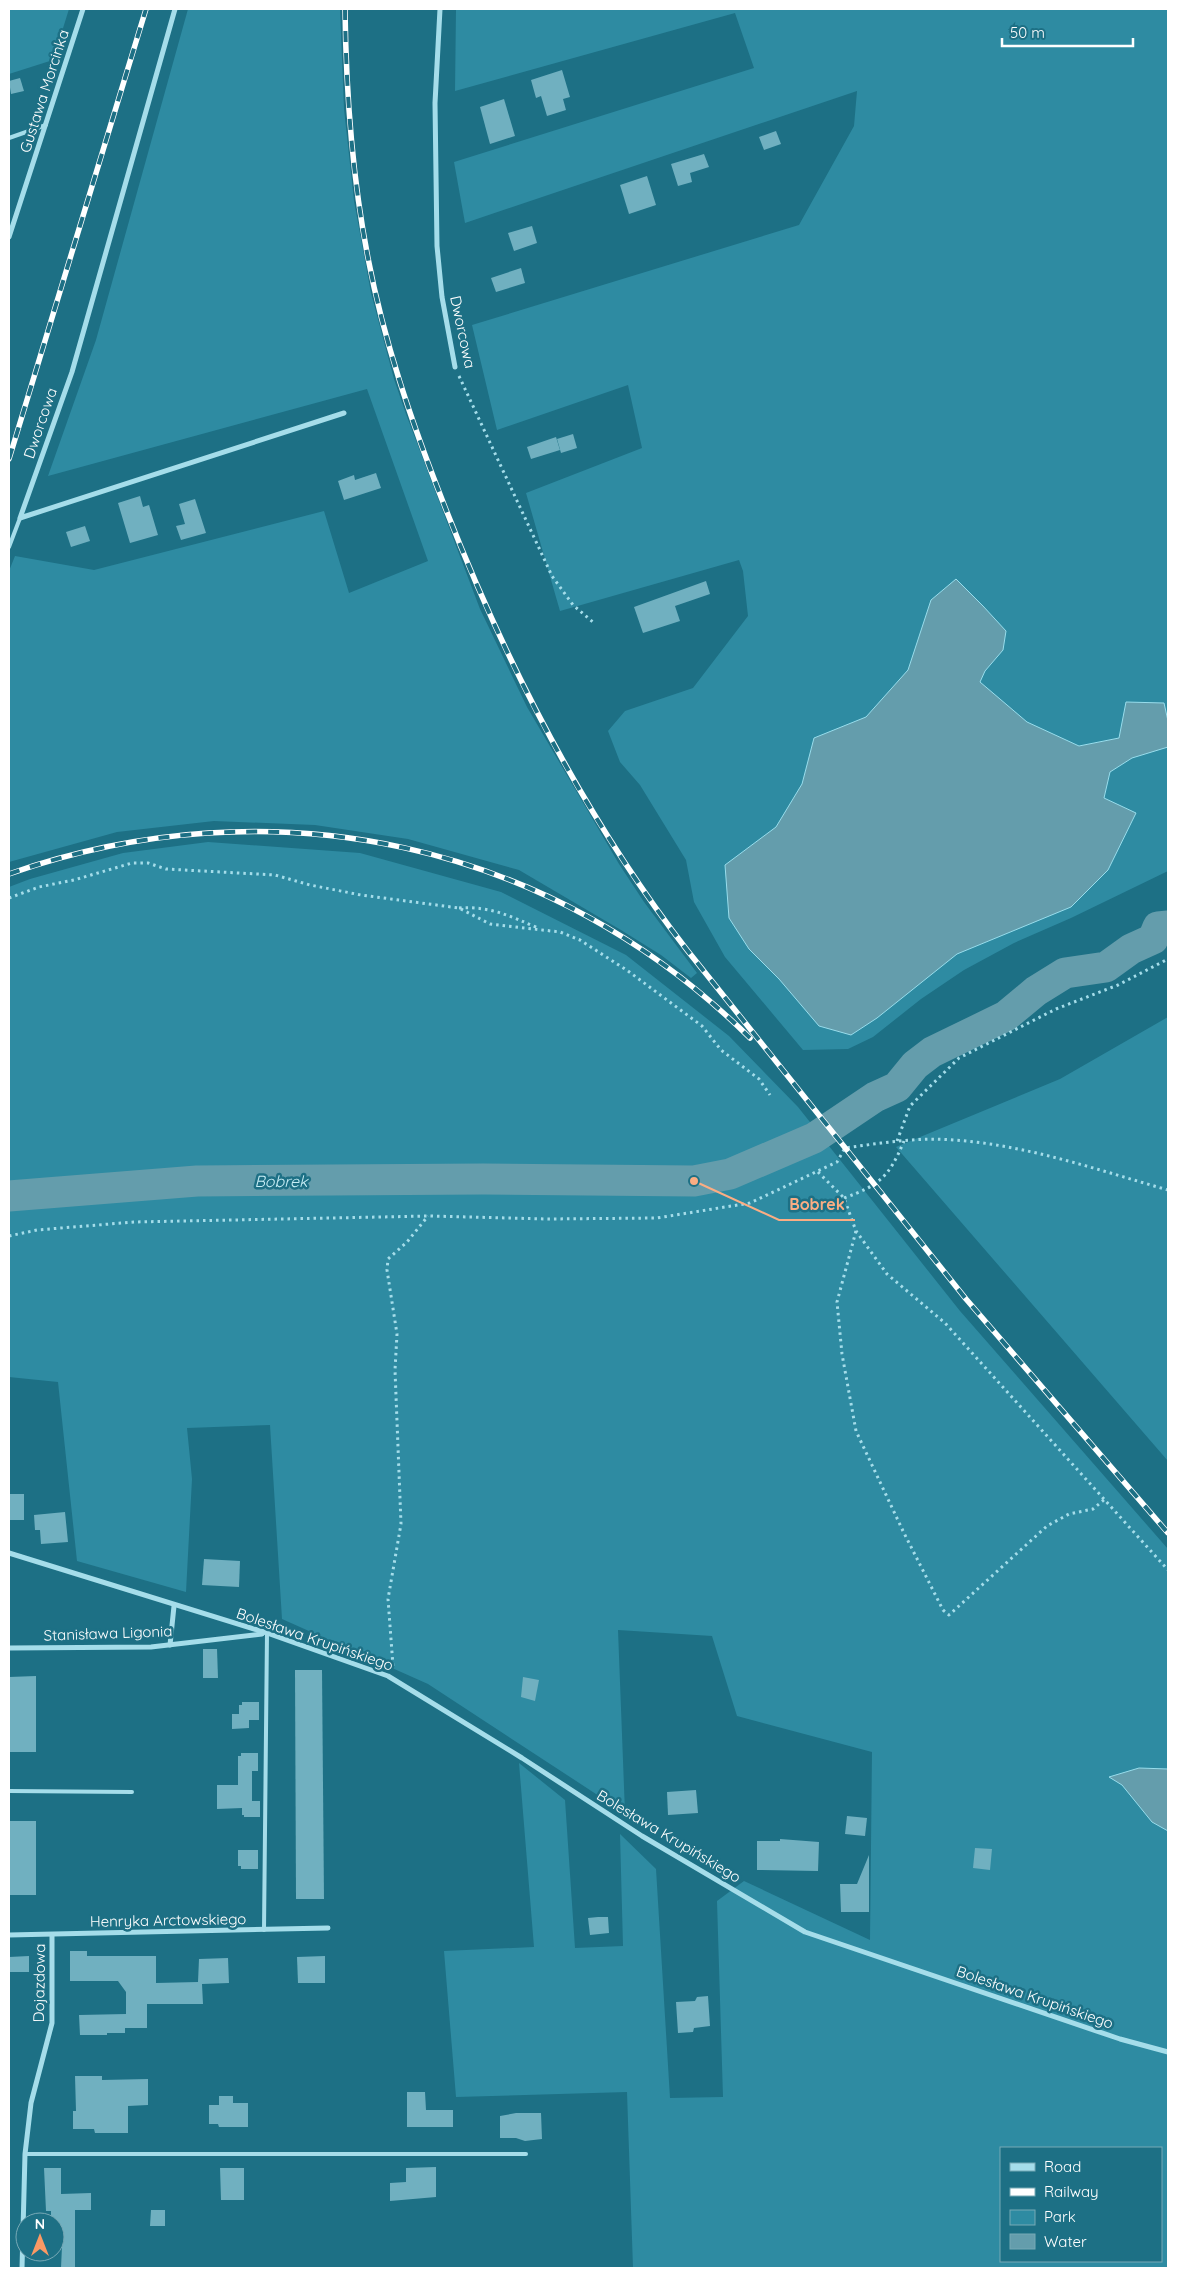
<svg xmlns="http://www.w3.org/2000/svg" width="1177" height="2277" viewBox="0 0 1177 2277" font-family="Quicksand,sans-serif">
  <rect width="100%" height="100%" fill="#1d7085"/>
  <!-- green -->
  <g fill="#2e8ba2" fill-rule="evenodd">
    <polygon points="9,9 69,9 53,60 9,74"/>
    <polygon points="188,9 340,9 344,109 354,201 371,293 394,379 406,414 480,609 527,707 619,864 644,902 697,973 691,978 661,955 621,930 519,870 408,839 315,825 214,821 117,832 9,862 9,571 15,556 94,570 324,511 349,593 428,561 367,389 48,476 96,340"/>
    <polygon points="456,9 1168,9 1168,871 1071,918 1014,943 964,970 921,999 873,1037 848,1049 803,1050 725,957 694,902 686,860 640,785 620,762 608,731 625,711 693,688 748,616 743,571 739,560 560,611 526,493 642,448 628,385 497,430 472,325 799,225 854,126 857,91 465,223 454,162 754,68 735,13 455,91"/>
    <path d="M208 842 360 853 501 892 626 955 729 1036 798 1107 960 1311 1168 1549V2268H633L627 2092 456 2097 444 1951 534 1947 519 1763 565 1800 575 1948 623 1946 620 1834 656 1869 670 2098 723 2097 717 1901 744 1881 870 1940 872 1752 737 1716 712 1636 618 1630 625 1813 428 1684 282 1619 270 1425 187 1428 192 1479 186 1592 77 1561 58 1382 9 1377V887L30 879 123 853ZM1001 2148H1161V2261H1001Z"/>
    <polygon points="1168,1017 1168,1461 896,1147 1060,1079"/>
  </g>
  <!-- water -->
  <g fill="#649dac" stroke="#98ddec">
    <polygon points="956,579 983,606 1006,631 1003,650 985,671 980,682 1027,722 1079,746 1119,738 1126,702 1164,703 1168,721 1168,747 1132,758 1110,772 1104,798 1136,813 1108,870 1071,907 957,954 877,1018 851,1035 819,1026 779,979 749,949 729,918 725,865 776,827 802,784 814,738 866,717 908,670 931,600"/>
    <polygon points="1139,1768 1168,1769 1168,1831 1152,1822 1122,1785 1109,1777"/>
  </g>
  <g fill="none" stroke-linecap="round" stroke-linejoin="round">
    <!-- river -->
    <polyline stroke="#649dac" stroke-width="31" points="9,1196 197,1181 483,1179 694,1181 730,1174 814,1138 875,1097 897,1087 915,1065 932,1052 1006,1016 1036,991 1065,973 1106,967 1131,949 1153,939 1158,927 1168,926"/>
  </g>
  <!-- building -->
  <g fill="#70b0c0">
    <polygon points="562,70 570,97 563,99 566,110 547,116 541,96 536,98 531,80"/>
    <polygon points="20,78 24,91 11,94 9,81"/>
    <polygon points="504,99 515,136 490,144 480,107"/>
    <polygon points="776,131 781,144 764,150 759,137"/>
    <polygon points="704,154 709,167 690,173 692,182 678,186 671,164"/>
    <polygon points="647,176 656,205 629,214 620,185"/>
    <polygon points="532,226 537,243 514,251 508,233"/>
    <polygon points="521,268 525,283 496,292 491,278"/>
    <polygon points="573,434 577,448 561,453 557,439"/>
    <polygon points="556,437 560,450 531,459 527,447"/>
    <polygon points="376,473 381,488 344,500 338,481 354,475 355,480"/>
    <polygon points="140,496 143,507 149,505 158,535 130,543 118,503"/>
    <polygon points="195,499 206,533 181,540 176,526 185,524 179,504"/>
    <polygon points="85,526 90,541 71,547 66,532"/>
    <polygon points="706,581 710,594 675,606 680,621 643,633 634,607"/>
    <rect x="9" y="1494" width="15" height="26"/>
    <polygon points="65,1512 68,1542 41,1544 40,1530 35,1530 34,1515"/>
    <polygon points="204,1559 240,1561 239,1587 202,1585"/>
    <polygon points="203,1649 217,1649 218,1678 203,1678"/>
    <polygon points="295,1670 322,1670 324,1899 296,1899"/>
    <polygon points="36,1676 36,1752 9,1752 9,1677"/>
    <polygon points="523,1677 539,1680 535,1701 521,1697"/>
    <polygon points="242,1702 259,1702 259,1720 249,1720 249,1728 232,1729 232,1714 239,1714 239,1705 242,1705"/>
    <polygon points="241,1753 258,1753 258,1771 252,1771 252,1801 260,1801 260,1817 244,1817 244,1815 242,1815 242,1808 217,1809 217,1785 238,1785 238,1756 241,1756"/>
    <polygon points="696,1790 698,1813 668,1815 667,1792"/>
    <polygon points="847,1816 867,1818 865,1836 845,1834"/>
    <rect x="9" y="1821" width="27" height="74"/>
    <polygon points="780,1839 819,1842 818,1871 757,1870 757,1841 780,1841"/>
    <polygon points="975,1848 992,1849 990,1870 973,1868"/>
    <polygon points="238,1850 258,1850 258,1869 241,1869 241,1866 238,1866"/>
    <polygon points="869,1855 869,1912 841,1912 840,1884 857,1884"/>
    <polygon points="598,1917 608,1917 609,1933 590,1935 588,1918"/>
    <polygon points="70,1951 87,1951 87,1956 156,1956 156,1983 198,1982 199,1959 228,1958 229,1983 202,1984 203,2004 147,2004 147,2028 125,2028 125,2033 107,2033 107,2035 80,2035 79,2015 126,2014 126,1992 118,1981 70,1981"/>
    <polygon points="29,1956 29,1972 9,1972 9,1957"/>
    <polygon points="325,1956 325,1983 298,1983 297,1957"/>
    <polygon points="708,1996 710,2026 694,2028 693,2032 678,2033 676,2002 695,2001 697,1997"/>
    <polygon points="75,2076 102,2076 102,2080 148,2079 148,2105 128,2106 128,2133 95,2133 94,2129 73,2129 73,2111 76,2111"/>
    <polygon points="407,2092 425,2092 426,2110 453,2110 453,2127 407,2127"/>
    <polygon points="219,2096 233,2096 233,2103 248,2103 248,2127 219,2127 218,2124 209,2124 209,2105 219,2105"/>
    <polygon points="516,2113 541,2113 542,2139 525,2141 516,2138 500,2138 500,2116"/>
    <polygon points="436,2167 436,2197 390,2201 390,2183 406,2182 406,2168"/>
    <polygon points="44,2168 61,2168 61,2194 91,2193 91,2210 75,2210 75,2268 61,2268 62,2246 55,2246 55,2222 51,2222 51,2211 46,2211"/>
    <polygon points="220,2168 244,2168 244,2200 221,2200"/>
    <polygon points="151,2210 165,2210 165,2226 150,2226"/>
  </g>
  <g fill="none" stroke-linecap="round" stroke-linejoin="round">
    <!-- path -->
    <g stroke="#a5ddea" stroke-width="3" stroke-dasharray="2.5 4" stroke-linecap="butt">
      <polyline points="459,376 552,576 573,605 594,623"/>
      <polyline points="9,898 39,887 74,880 132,863 148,863 166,869 275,875 310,885 361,895 459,908 490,924 560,932 580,940 628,971 702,1026 721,1050 759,1079 770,1095"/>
      <path d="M459 908C490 906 510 916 538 928"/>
      <polyline points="897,1141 910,1106 959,1058 1056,1009 1118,985 1168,959"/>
      <polyline points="818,1172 844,1198 856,1231 887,1274 945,1323 1168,1570"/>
      <path d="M844 1198C880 1185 889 1177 904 1141"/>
      <polyline points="856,1231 837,1302 842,1354 856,1431 903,1531 943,1610 949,1615 1047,1526 1069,1514 1093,1509 1105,1499"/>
      <path d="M9 1236 37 1230 134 1222 429 1216 548 1219 657 1218 750 1203 837 1162 845 1148C881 1143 918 1137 954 1140 1027 1145 1098 1170 1168 1190"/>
      <polyline points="393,1666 388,1599 401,1524 395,1370 397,1334 387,1270 388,1259 407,1242 428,1216"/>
    </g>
    <!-- service -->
    <g stroke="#a5ddea" stroke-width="4">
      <polyline points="9,138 46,125"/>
      <polyline points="9,547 20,518"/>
      <polyline points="9,1791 132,1792"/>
      <polyline points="264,1930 267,1633"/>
      <polyline points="25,2154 526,2154"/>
    </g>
    <!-- minor -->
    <g stroke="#a5ddea" stroke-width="5">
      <polyline points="175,9 72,372 20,518 344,413"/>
      <polyline points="440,9 435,103 437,246 442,297 455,367"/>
      <polyline points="9,237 83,9"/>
      <polyline points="9,1553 267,1633 388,1676 522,1758 642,1836 805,1932 1120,2039 1168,2052"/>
      <polyline points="170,1645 174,1606"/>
      <polyline points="9,1648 151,1647 262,1634"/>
      <polyline points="9,1935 328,1928"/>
      <polyline points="22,2268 25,2154 31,2103 52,2023 52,1935"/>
    </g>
    <defs>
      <g id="rail">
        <path d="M345 9C346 92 352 176 368 258 384 342 412 423 443 502 505 662 582 814 687 950L966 1299 1168 1533"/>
        <polyline points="9,459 146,9"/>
        <path d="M9 874C272 782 551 841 750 1038"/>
      </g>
    </defs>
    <!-- rail casing -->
    <use href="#rail" stroke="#fff" stroke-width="5.5"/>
    <!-- rail -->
    <use href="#rail" stroke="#1d7085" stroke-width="4" stroke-dasharray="11" stroke-linecap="butt"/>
  </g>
  <g text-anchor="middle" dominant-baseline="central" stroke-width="5" stroke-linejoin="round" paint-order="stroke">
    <!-- street labels -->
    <g font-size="15" fill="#fff" stroke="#1d7085">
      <text transform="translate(44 91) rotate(-72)">Gustawa Morcinka</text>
      <text transform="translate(463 332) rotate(78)">Dworcowa</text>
      <text transform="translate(40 423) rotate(-71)">Dworcowa</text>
      <text transform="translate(108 1633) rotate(-2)">Stanisława Ligonia</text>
      <text transform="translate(315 1639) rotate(19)">Bolesława Krupińskiego</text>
      <text transform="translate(669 1836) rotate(31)">Bolesława Krupińskiego</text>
      <text transform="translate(168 1920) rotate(-1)">Henryka Arctowskiego</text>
      <text transform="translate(39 1983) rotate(-89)">Dojazdowa</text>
      <text transform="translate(1035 1997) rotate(19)">Bolesława Krupińskiego</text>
    </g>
    <!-- water labels -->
    <g font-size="16" font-style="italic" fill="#c8eef6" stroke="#1d7085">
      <text x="281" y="1181">Bobrek</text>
    </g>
  </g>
  <!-- callouts -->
  <path fill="none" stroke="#fbad83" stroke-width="2" d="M694 1181L779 1220H855"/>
  <circle fill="#fbad83" stroke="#1d7085" stroke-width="2" cx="694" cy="1181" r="5"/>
  <g font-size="16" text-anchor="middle" font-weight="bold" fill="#fbad83" stroke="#1d7085" stroke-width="5" stroke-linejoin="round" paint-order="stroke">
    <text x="817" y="1210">Bobrek</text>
  </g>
  <!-- border -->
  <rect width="1177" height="2277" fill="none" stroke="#ffffff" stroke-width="20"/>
  <!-- legend -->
  <rect x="1000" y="2147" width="162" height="115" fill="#1d7085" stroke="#77a9b6"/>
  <rect x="1010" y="2163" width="25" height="8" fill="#a5ddea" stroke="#77a9b6"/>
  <text x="1044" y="2172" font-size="15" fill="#ffffff">Road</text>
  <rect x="1010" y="2188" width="25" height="8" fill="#ffffff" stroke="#77a9b6"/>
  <text x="1044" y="2197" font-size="15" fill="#ffffff">Railway</text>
  <rect x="1010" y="2210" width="25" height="15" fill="#2e8ba2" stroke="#77a9b6"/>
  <text x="1044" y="2222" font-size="15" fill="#ffffff">Park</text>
  <rect x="1010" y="2234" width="25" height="15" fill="#649dac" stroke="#77a9b6"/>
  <text x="1044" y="2247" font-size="15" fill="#ffffff">Water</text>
  <!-- north arrow -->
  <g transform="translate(40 2237)"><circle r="24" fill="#1d7085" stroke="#77a9b6"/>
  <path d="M0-4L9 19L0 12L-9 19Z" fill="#fa9964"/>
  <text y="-8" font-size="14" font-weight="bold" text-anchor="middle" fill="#ffffff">N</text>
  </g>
  <!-- scale -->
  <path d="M1002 38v8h131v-8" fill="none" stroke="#ffffff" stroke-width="2.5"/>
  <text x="1010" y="38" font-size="15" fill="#ffffff" stroke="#1d7085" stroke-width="4" paint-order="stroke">50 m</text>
</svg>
